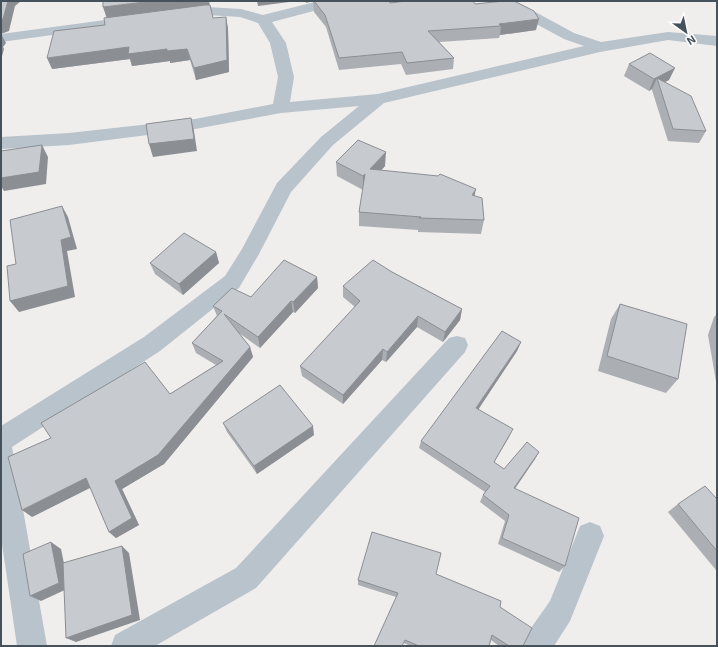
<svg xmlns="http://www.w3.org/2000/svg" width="718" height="647" viewBox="0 0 718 647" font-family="'Exo 2',sans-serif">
  <rect width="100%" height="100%" fill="#f0eded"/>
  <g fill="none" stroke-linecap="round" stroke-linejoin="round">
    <!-- minor -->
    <g fill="#b9c3cb" fill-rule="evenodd">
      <polygon points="319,1 342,1 340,4 272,22 286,43 294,77 290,102 378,94 584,46 564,39 499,4 497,1 515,1 574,33 601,42 668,32 717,36 717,46 668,40 600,52 384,103 333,145 291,192 259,254 239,288 160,351 12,447 47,646 17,646 1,537 1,426 144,337 225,276 242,249 277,183 321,137 359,106 281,113 195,129 69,145 1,149 1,137 69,133 195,119 273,104 278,77 270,43 258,23 240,17 207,15 183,18 178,17 176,14 178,11 207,7 241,9 263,15"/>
      <polygon points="135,16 140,17 142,20 140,23 1,42 1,34"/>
      <polygon points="457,336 465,338 468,345 465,352 256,588 155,646 111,646 115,635 236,568 449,338"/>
      <polygon points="590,522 600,526 604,536 570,621 554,646 522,646 526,635 550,601 580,526"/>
    </g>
  </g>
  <!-- wall -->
  <g fill="#abafb3">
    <polygon points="313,1 475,4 536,30 500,35 499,38 439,42 454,58 453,69 406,75 401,64 339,70 326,27 314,12"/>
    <polygon points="210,5 213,18 228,28 229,72 196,80 190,60 170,63 170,61 132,66 130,59 52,69 105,25"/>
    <polygon points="629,64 669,80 665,82 706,131 699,143 668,141 652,90 652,89 649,91 624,76"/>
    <polygon points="336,162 385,166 381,170 475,196 484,220 481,234 418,232 418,230 359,226 359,212 363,190 337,176"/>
    <polygon points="216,252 219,263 183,295 155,274 150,263"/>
    <polygon points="392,272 462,309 460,320 443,342 417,327 386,362 382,360 343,404 302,376 300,366 355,307 343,297 343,286"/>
    <polygon points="317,277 318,288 295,313 293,312 260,348 239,333 250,347 253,357 164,464 122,489 139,525 116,538 109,532 90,487 32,517 170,394 216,365 196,353 192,343 217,316 213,306 251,297"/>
    <polygon points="620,304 678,379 666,393 598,371 611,319"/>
    <polygon points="717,314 717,387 708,335 714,317"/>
    <polygon points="521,342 517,351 478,409 509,437 494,462 504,469 539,452 535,459 515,489 565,566 559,572 498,544 505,521 480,502 483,495 485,492 419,448 421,441"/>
    <polygon points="223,423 314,435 257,474 227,432"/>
    <polygon points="717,499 717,569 716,570 668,512 678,504"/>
    <polygon points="436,574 500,607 523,646 499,646 491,640 489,646 410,646 404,643 396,597 358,585 358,580"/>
  </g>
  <!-- shaded-wall -->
  <g fill="#8b8e92">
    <polygon points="8,1 21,1 15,6 9,31 1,34 6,43 3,47 4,49 1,60 1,20"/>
    <polygon points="153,1 209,1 210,6 107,19 103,7"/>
    <polygon points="257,1 297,1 258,6"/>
    <polygon points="306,1 313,1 306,3"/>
    <polygon points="226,17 228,28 229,72 196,80 194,68"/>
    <polygon points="539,19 536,30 500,35 501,26 499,24"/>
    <polygon points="129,47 167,49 187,49 190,60 170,63 170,61 132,66 130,59 52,69 47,58"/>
    <polygon points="675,68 669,80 659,85 657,78 652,89 649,91 654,79"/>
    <polygon points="191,118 194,131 197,151 153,157 149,144"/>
    <polygon points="42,145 48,157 46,184 4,191 1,186 1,178"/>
    <polygon points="386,152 385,166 370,183 370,169"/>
    <polygon points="365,174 363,190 363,176"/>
    <polygon points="476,189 473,203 472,195"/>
    <polygon points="62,206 68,217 77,249 67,251 75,297 19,312 10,301 61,240"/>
    <polygon points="216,252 219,263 183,295 179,284"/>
    <polygon points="317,277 318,288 295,313 293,302"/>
    <polygon points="291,301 293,312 260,348 258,337"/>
    <polygon points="462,309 460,320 443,342 445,332"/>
    <polygon points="418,316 417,327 386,362 387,352"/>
    <polygon points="521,342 517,351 474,416 476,408"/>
    <polygon points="250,347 253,357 164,464 122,489 139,525 116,538 109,532 115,481"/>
    <polygon points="383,349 382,360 343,404 343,395"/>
    <polygon points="313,426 314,435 257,474 254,466"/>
    <polygon points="513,429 509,437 490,469 494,462"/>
    <polygon points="539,452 535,459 510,495 514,488"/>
    <polygon points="86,478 94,486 32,517 22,510"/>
    <polygon points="51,542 61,549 69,588 41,601 30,596"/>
    <polygon points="122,546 129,553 140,620 76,642 66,638"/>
  </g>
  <!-- building -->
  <g fill="#c7cbd0" stroke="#8b8e92">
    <polygon points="1,1 8,1 3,19 1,20"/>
    <polygon points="103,1 153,1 103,7"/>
    <polygon points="314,1 389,1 390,3 406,1 473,1 475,4 504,1 514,1 534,11 539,19 499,24 501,26 428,31 454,58 407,63 402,52 339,58 325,15"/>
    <polygon points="205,5 210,5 213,18 226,17 227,60 194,68 187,49 167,51 167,49 128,54 129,47 47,58 54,31 105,25 104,18"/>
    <polygon points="650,53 675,68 654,79 629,64"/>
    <polygon points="657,78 691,96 706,131 673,129"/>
    <polygon points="191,118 194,139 149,144 146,124"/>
    <polygon points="358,140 386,152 370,169 438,176 440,174 476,189 472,195 482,198 484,220 419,218 421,217 359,212 365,174 363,176 336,162"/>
    <polygon points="42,145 39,172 1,178 1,151"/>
    <polygon points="62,206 71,237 61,240 68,286 10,301 7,266 16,264 10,220"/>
    <polygon points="184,233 216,252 179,284 150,263"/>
    <polygon points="284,260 317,277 293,302 291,301 258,337 224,314 250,347 158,455 115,481 132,518 109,532 86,478 22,510 8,457 51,438 41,423 145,362 170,394 223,361 192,343 222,311 213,306 232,288 251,297"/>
    <polygon points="373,260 392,272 462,309 445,332 418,316 387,352 383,349 343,395 300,366 360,301 343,286"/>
    <polygon points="620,304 687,324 678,379 607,356"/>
    <polygon points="502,331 521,342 476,408 513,429 494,462 504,469 527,442 539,452 514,488 579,518 565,566 502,538 509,515 483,495 490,486 421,441"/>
    <polygon points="280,385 313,426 254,466 223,423"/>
    <polygon points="705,486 717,499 717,551 678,504"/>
    <polygon points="372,532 441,553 436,574 501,601 500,607 532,628 523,646 509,646 492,635 489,646 419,646 405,640 402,646 374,646 398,593 358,580"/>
    <polygon points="51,542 59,583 30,596 23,554"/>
    <polygon points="122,546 132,615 66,638 63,563"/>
  </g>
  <!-- border -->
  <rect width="718" height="647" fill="none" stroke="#46525b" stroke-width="4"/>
  <!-- north arrow -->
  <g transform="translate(686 32) rotate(147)" stroke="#ffffff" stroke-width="3" paint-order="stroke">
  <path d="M0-3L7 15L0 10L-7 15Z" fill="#46525b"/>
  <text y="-6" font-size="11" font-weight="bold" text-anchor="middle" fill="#46525b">N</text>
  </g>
</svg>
